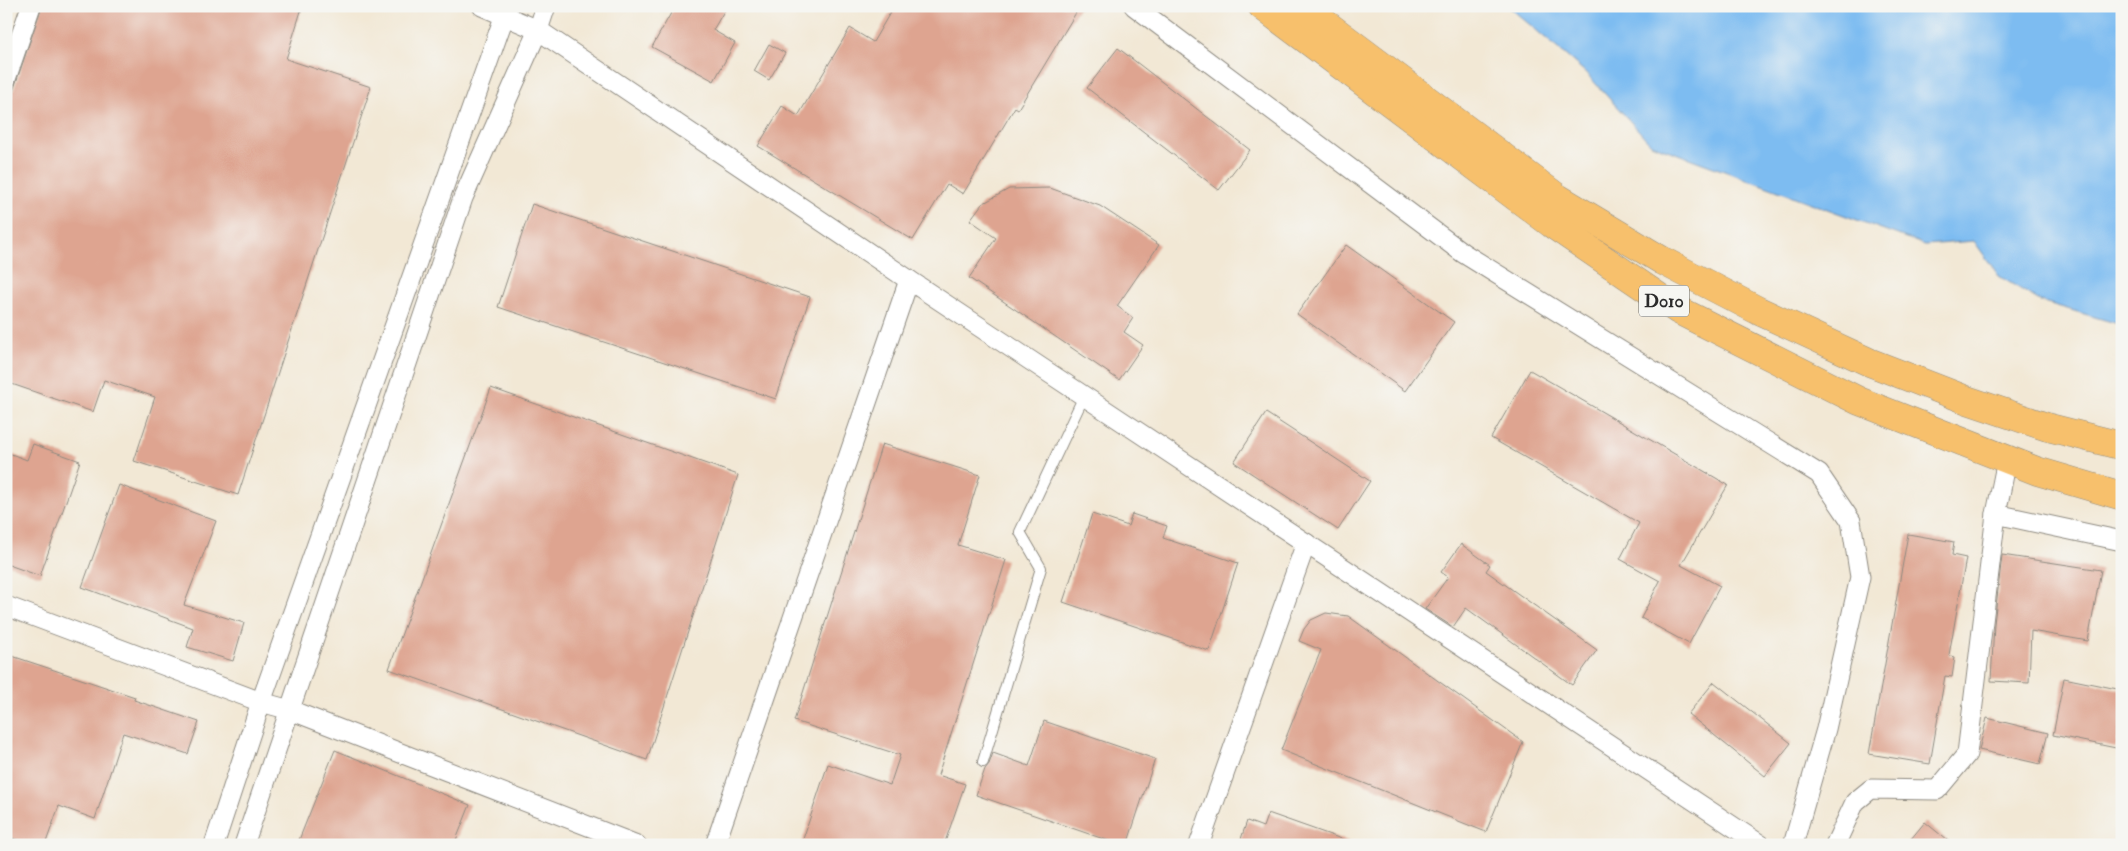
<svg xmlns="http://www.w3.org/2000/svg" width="2128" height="851" viewBox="0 0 2128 851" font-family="'IM FELL Double Pica',serif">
  <rect width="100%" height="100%" fill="#f6f6f2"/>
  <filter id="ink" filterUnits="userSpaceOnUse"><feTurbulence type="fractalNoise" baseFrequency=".02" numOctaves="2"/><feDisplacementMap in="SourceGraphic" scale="10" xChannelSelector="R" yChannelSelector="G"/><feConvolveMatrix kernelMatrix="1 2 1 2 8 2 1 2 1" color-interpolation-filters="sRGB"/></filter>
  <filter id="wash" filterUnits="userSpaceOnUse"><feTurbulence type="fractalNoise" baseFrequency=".0096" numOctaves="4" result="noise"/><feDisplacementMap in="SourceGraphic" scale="20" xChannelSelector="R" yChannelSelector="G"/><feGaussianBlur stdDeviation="1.12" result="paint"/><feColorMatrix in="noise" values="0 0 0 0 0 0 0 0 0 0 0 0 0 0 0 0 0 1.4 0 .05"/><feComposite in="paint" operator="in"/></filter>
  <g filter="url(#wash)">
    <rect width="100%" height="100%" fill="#f2e8d5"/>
    <!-- water -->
    <polygon fill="#7dbcf1" stroke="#54748e" points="1508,6 2122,6 2122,325 2040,301 1999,276 1974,241 1925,245 1651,144 1585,72"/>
    <g id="blocks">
      <!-- building -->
      <g fill="#dea490">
        <polygon points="42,6 286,6 301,11 286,59 371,87 238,495 134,461 155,397 104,380 93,412 6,382 6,112"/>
        <polygon points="675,6 727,6 713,30 735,43 714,81 652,47"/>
        <polygon points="894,6 1080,6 1018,109 1015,107 963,194 947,184 913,240 758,146 782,106 798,116 850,28 873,42"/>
        <polygon points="769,44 785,53 769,80 754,71"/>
        <polygon points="1118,48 1250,150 1219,190 1087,88"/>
        <polygon points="1050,188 1100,206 1159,245 1117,306 1133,318 1124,332 1143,345 1119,380 969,278 996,238 970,220 982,204 1009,189"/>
        <polygon points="532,204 810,297 776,399 498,307"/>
        <polygon points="1346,245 1454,322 1405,391 1297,314"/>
        <polygon points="1530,370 1728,485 1681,565 1720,586 1689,644 1641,618 1660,581 1620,559 1639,523 1491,438"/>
        <polygon points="491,388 738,475 647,760 389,669"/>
        <polygon points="1266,413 1370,481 1338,530 1234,462"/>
        <polygon points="33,444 80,461 40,576 6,564 6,452 27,460"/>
        <polygon points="882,444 980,475 958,545 1006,560 938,775 965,784 944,845 801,845 828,764 890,785 900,755 794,721"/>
        <polygon points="119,485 216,521 184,605 244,623 233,661 187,647 193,628 82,587"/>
        <polygon points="1092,514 1128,526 1132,514 1167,526 1163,538 1238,563 1209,651 1063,602"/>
        <polygon points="1908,534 1954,542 1952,555 1966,558 1949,655 1955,657 1952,677 1945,676 1930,764 1869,754"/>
        <polygon points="1461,544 1490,565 1486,571 1597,650 1572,685 1466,608 1453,627 1425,609 1448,577 1441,572"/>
        <polygon points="2002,555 2101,570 2088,641 2031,631 2029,683 1991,681 1994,624"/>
        <polygon points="1326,613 1348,616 1523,742 1486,832 1281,750 1321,650 1299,641 1304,629 1311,620"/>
        <polygon points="6,654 135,697 134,700 199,722 188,754 123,733 95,819 59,806 45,845 32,845 6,836"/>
        <polygon points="2064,678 2122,690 2122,718 2116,748 2053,735"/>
        <polygon points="1714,682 1791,743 1765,776 1688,714"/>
        <polygon points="1987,718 2048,733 2040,764 1979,750"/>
        <polygon points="1044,721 1155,759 1127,845 1121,845 976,795 985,769 989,764 993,753 1029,766"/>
        <polygon points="335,750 470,805 454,845 297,845"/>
        <polygon points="1268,813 1353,843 1352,845 1239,845 1247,821 1263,827"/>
        <polygon points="1925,822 1953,845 1906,845"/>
      </g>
    </g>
  </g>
  <g filter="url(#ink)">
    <use href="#blocks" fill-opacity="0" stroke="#8e8a80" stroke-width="1"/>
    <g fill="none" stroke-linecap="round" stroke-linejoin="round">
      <defs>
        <polyline id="lane" points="983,762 1041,568 1020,532 1084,396"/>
        <g id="street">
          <polyline points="482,6 538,30 909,280 1761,845"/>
          <polyline points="1134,6 1463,253 1819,474 1851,521 1860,577 1826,729 1793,845"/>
          <polyline points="6,79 31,6"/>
          <polyline points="1996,514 2122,541"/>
          <polyline points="6,606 261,702 290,710 637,845"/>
          <polyline points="214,845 261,702 508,6"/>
          <polyline points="244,845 463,198 538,30 546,6"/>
          <polyline points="715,845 909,280"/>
          <polyline points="1199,845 1306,543"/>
          <polyline points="1835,845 1855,802 1871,789 1937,790 1967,754 1996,514 2007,460"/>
        </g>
        <g id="highway">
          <polyline points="1262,6 1552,224 1678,310 1859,401 2037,471 2122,496"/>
          <polyline points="1302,6 1558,198 1663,261 1759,311 1869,362 1967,400 2047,427 2122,446"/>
        </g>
      </defs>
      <!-- lane casing -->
      <use href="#lane" stroke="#8e8a80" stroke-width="12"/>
      <!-- street casing -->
      <use href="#street" stroke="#8e8a80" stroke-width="21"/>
      <!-- highway casing -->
      <use href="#highway" stroke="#8e8a80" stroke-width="29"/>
      <!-- lane -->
      <use href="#lane" stroke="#fff" stroke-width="10"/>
      <!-- street -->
      <use href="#street" stroke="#fff" stroke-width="19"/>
      <!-- highway -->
      <use href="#highway" stroke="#f7c06c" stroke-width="28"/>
    </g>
  </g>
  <g text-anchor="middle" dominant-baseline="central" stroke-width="4" stroke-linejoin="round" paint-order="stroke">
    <!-- shield labels -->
    <rect fill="#f6f6f2" stroke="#686867" stroke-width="1" x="1639" y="285.5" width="50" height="31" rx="4"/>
    <g font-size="18" font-weight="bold" fill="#2b2b2b">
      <text x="1664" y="301">D010</text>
    </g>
  </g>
  <!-- margin -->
  <rect width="2128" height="851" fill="none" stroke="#f6f6f2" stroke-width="25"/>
</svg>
